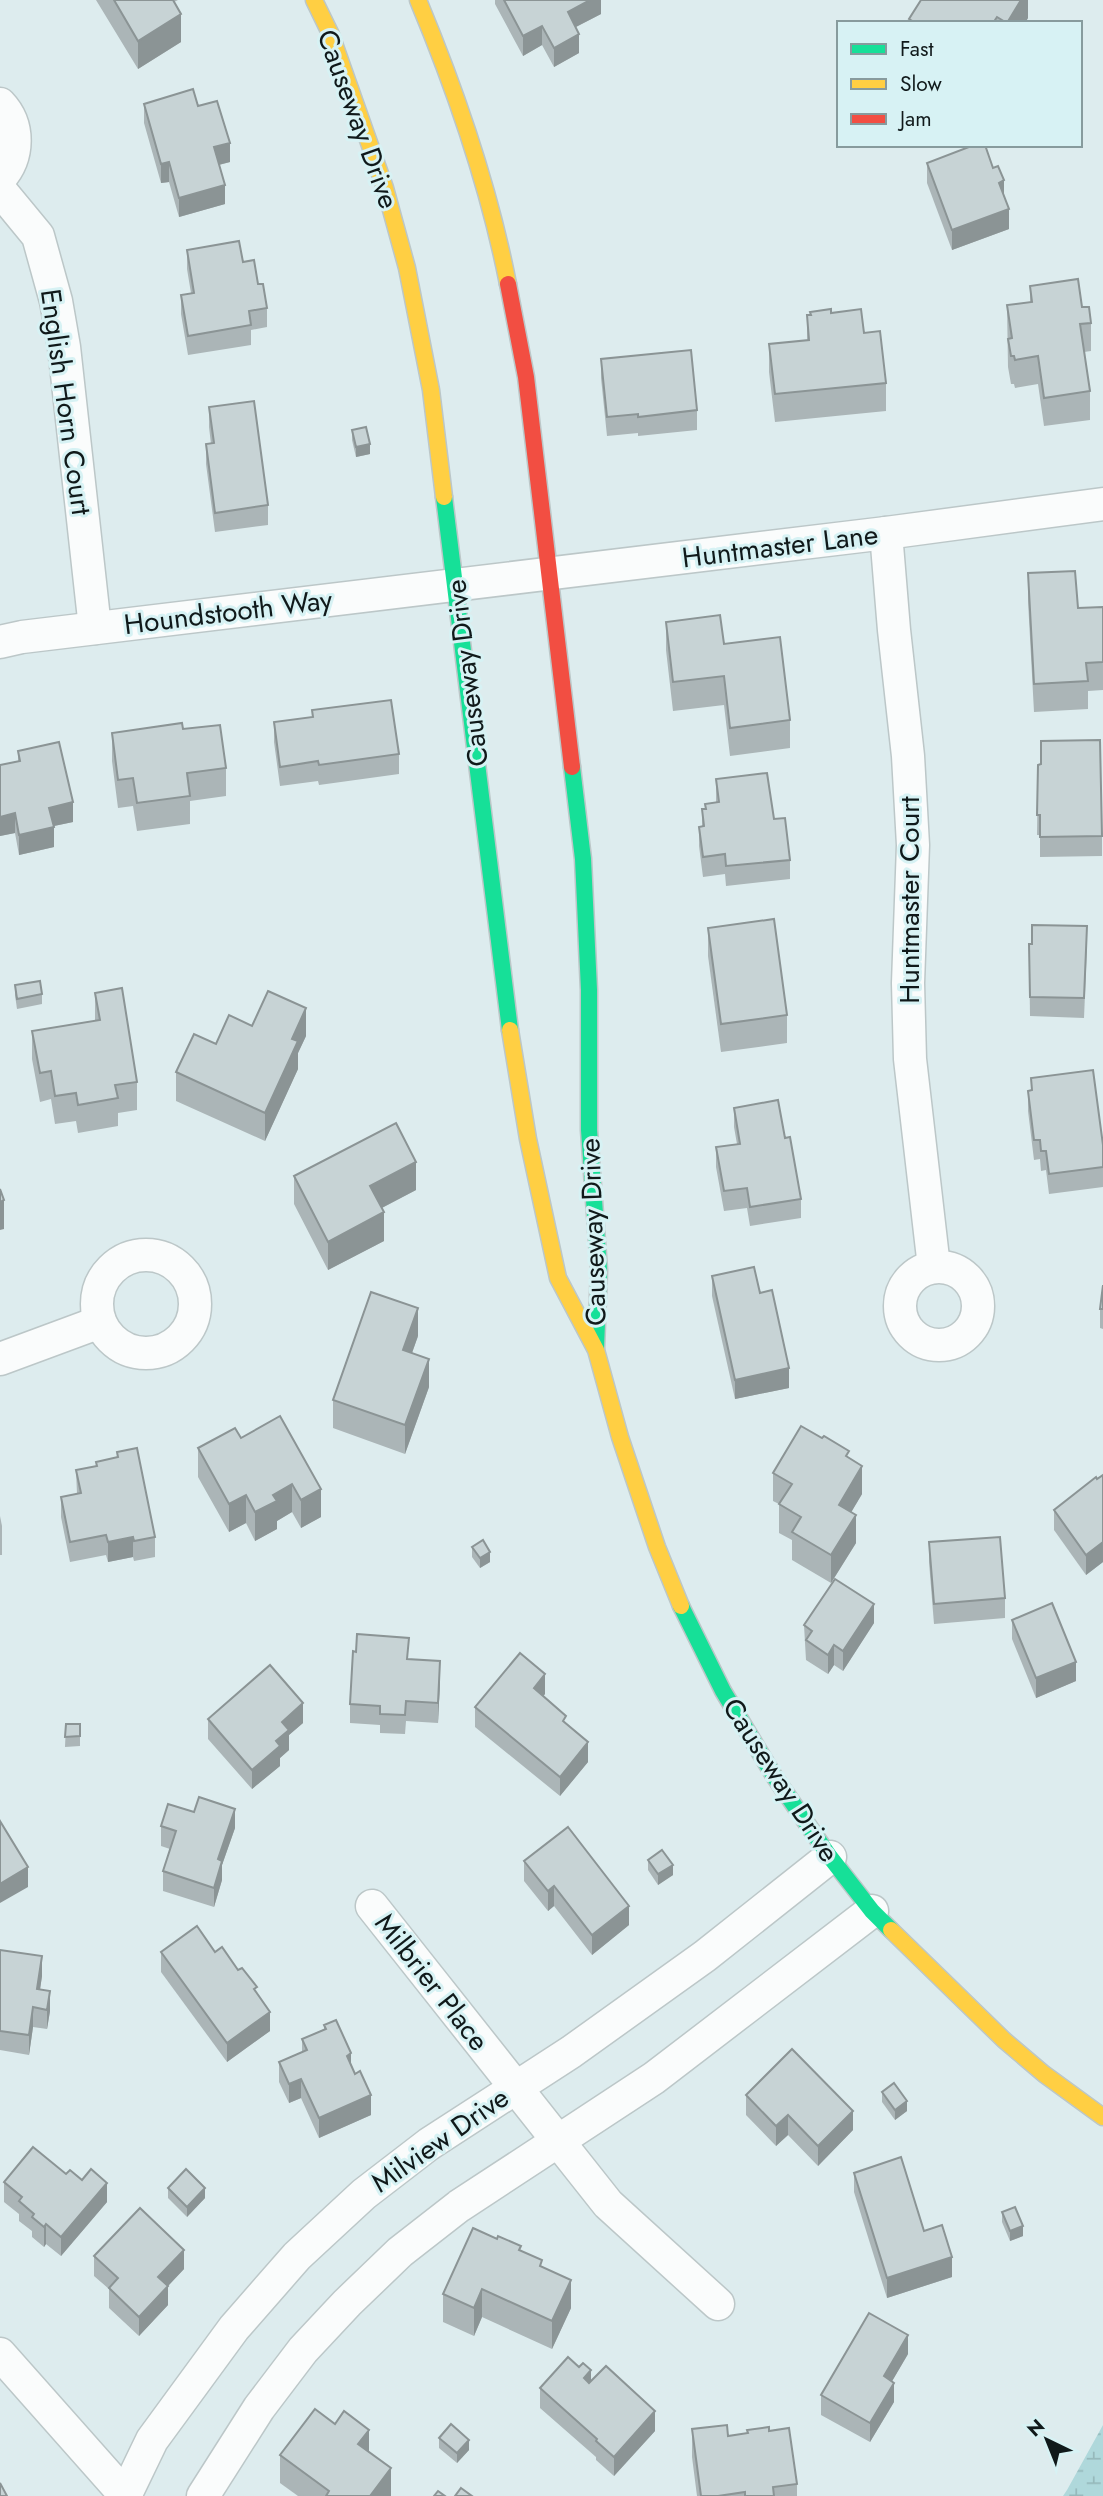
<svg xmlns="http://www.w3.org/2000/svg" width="1103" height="2496" viewBox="0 0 1103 2496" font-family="Jost,sans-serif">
  <defs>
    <pattern id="wetland-marsh" width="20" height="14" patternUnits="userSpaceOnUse" patternTransform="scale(1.75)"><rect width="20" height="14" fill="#afd8db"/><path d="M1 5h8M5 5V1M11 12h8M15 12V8" fill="none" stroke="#96b9bb"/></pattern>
  </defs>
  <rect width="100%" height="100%" fill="#ddecee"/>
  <!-- wetland -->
  <polygon fill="url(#wetland-marsh)" points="1103,2425 1103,2496 1063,2496 1067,2490"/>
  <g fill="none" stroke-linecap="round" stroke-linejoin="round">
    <defs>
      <g id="street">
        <path d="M0 104C20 125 19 157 0 178"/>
        <polyline points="0,190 38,236 56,301 64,347 95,628"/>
        <polyline points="886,533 894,630 908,756 913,845 908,983 910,1059 934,1267"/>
        <polyline points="0,642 22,637 886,533 1103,504"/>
        <circle cx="146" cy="1304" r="49"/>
        <circle cx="939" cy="1306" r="39"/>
        <polyline points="0,1359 100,1322"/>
        <polyline points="372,1906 608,2204 718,2304"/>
        <polyline points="0,2354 126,2496"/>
        <polyline points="125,2496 152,2440 234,2328 297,2256 364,2194 429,2144 571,2052 705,1956 830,1857"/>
        <polyline points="203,2496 259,2408 303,2350 347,2303 400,2252 459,2206 654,2078 872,1911"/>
      </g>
      <g id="fast">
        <polyline points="444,497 510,1030"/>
        <polyline points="572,767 583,859 589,990 589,1130 599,1270 596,1348"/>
        <polyline points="681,1606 723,1691 774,1776 830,1857 872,1911 891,1930"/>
      </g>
      <g id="slow">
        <polyline points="314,0 331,35 385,188 407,268 431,390 444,497"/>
        <path d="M418 0C456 91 489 187 508 284"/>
        <polyline points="510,1030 528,1139 558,1278 596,1350 620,1437 657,1547 681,1606"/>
        <polyline points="891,1930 1004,2040 1044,2074 1103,2117"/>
      </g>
      <polyline id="jam" points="508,284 526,377 572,767"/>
    </defs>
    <!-- street casing -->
    <use href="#street" stroke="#bcc7c8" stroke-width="35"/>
    <!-- fast casing -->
    <use href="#fast" stroke="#bcc7c8" stroke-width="19"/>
    <!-- slow casing -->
    <use href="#slow" stroke="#bcc7c8" stroke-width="19"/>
    <!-- jam casing -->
    <use href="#jam" stroke="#bcc7c8" stroke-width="19"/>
    <!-- street -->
    <use href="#street" stroke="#fafcfc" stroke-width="32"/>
    <!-- fast -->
    <use href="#fast" stroke="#16e098" stroke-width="16"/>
    <!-- slow -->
    <use href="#slow" stroke="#ffcf43" stroke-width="16"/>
    <!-- jam -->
    <use href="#jam" stroke="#f24e42" stroke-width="16"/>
  </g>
  <!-- wall -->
  <g fill="#abb5b7">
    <polygon points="96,0 178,0 174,2 181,42 138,69"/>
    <polygon points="495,0 601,0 601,14 576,27 579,53 554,67 542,45 523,56 495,4"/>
    <polygon points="1028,0 1028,18 1025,23 909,23 909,19"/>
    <polygon points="144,104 198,106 230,162 219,165 225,204 179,217 169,182 161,183 144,123"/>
    <polygon points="927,163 993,168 1004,198 1009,229 952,250 927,183"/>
    <polygon points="187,250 243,262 258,284 267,308 267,327 251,330 251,345 188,355 181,314 181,295 191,293 187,269"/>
    <polygon points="1030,286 1082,307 1091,323 1091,351 1084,352 1090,391 1090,420 1044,426 1038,384 1015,388 1014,384 1011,384 1008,367 1007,305 1030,302"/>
    <polygon points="810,312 831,313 864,333 886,383 886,411 775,422 769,372 769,344 807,340 807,315 810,315"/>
    <polygon points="601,359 697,410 697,430 638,436 638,433 607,436 601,378"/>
    <polygon points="209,407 268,505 268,525 215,532 206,464 206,444 211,444 209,427"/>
    <polygon points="352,430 370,454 356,457 352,440"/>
    <polygon points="1028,573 1078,608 1103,614 1103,690 1088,691 1088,709 1034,712 1028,601"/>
    <polygon points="666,622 790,720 790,748 730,756 724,705 673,711 666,650"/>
    <polygon points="312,710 399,754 399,774 319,785 318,781 280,786 274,742 274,722 312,717"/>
    <polygon points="183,729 226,768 226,796 190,801 190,824 137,831 133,806 118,808 112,761 112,733"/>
    <polygon points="18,751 73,822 54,826 54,847 19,855 15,833 0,836 0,765 18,761"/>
    <polygon points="1038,765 1102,836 1102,856 1040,857 1040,835 1037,835"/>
    <polygon points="716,779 774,819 790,860 790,879 726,886 725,874 703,877 699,846 699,827 702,826 702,809 705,809 705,804 716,802"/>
    <polygon points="708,928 787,1015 787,1043 721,1052 708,956"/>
    <polygon points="1029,944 1087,946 1084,1018 1030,1016"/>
    <polygon points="15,985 42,994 42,1004 17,1009 15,995"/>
    <polygon points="95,993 137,1082 137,1110 118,1113 118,1126 78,1133 76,1121 55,1124 51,1099 40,1102 32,1059 32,1031 95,1021"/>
    <polygon points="252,1026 306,1036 298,1053 298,1069 265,1141 176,1101 176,1072 216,1044"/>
    <polygon points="1031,1078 1103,1145 1103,1187 1049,1194 1046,1170 1041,1171 1040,1159 1034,1160 1028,1111 1028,1091 1031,1091"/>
    <polygon points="734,1108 785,1138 801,1199 801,1218 750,1226 747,1208 724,1211 716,1167 716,1147 737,1144 734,1127"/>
    <polygon points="294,1176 416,1190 382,1208 384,1241 328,1270 294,1204"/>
    <polygon points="712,1276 760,1293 789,1388 735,1399 712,1296"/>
    <polygon points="1103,1285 1103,1329 1100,1328 1100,1309"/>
    <polygon points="418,1336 412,1353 429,1387 405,1454 333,1428 333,1400"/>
    <polygon points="280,1416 321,1517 301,1528 292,1512 277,1521 277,1529 255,1541 246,1523 229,1532 198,1477 198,1448 241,1438"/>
    <polygon points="117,1452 155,1537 155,1557 134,1561 133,1557 108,1562 106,1555 70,1562 61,1517 61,1497 77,1494 76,1470 96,1466 96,1462 117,1457"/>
    <polygon points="849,1458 862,1494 851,1512 856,1543 831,1583 792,1560 792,1540 779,1533 779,1504 773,1501 773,1473"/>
    <polygon points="1103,1475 1103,1562 1086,1575 1054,1530 1054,1510"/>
    <polygon points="0,1516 2,1526 2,1555 0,1555"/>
    <polygon points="929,1542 1005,1598 1005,1618 934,1624 929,1562"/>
    <polygon points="472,1547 490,1562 480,1568 472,1557"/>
    <polygon points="1012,1620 1076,1681 1036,1698 1012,1639"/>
    <polygon points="874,1623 843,1671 834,1665 828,1674 806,1660 804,1625"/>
    <polygon points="409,1659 440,1680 438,1723 406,1721 405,1734 380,1733 380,1725 350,1723 350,1704"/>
    <polygon points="545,1694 543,1696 566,1724 588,1762 560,1796 475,1727 475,1707"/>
    <polygon points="208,1719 303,1723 289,1735 289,1750 280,1758 280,1766 252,1789 208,1739"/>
    <polygon points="66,1724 80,1724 80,1746 65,1747"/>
    <polygon points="161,1826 235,1828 222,1865 222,1880 214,1907 163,1891 163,1871 170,1849 161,1846"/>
    <polygon points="648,1860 673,1875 658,1885 648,1870"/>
    <polygon points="524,1861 629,1925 592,1955 554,1906 548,1911 524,1881"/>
    <polygon points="0,1950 42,1976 40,1990 50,2011 47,2029 33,2027 29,2055 0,2050"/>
    <polygon points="161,1952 215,1952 238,1970 257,1993 270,2031 227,2062 161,1972"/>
    <polygon points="324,2025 351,2065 371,2115 319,2138 301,2098 289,2103 279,2082 279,2062 302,2052 302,2039 324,2029"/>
    <polygon points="882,2092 907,2111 895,2120 882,2102"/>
    <polygon points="746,2095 853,2130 818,2166 788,2135 776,2146 746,2115"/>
    <polygon points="854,2173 924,2231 952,2277 887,2298 854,2192"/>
    <polygon points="66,2174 107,2202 61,2256 46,2244 44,2247 32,2237 32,2231 19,2221 19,2214 4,2202 4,2182"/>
    <polygon points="168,2188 205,2198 187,2217 168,2198"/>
    <polygon points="1002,2212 1023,2236 1010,2241 1002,2222"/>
    <polygon points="521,2251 542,2267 571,2308 552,2349 482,2317 474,2336 443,2322 443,2294"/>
    <polygon points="94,2256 184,2269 168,2286 168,2305 139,2336 109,2308 109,2289 94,2276"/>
    <polygon points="908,2354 892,2381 894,2402 870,2442 821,2415 821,2395"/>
    <polygon points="591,2382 655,2431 614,2476 596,2460 596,2457 540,2408 540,2388"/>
    <polygon points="692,2429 728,2436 747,2433 747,2430 769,2431 797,2484 797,2496 697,2496 692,2457"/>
    <polygon points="439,2438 469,2450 457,2463 439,2448"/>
    <polygon points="280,2455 391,2468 391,2496 298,2496 280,2483"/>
  </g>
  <!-- shaded-wall -->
  <g fill="#8b9495">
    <polygon points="590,0 601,0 601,14 568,31 568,12"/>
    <polygon points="1021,0 1028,0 1028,18 1025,23 1007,23"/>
    <polygon points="181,14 181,42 138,69 138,41"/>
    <polygon points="542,26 542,45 523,56 523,36"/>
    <polygon points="579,34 579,53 554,67 554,48"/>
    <polygon points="230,143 230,162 214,166 214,147"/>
    <polygon points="169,162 169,182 161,183 161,164"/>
    <polygon points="1004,180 1004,199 999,183"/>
    <polygon points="225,185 225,204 179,217 179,198"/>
    <polygon points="1009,209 1009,229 952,250 952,230"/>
    <polygon points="370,444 370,454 356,457 356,447"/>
    <polygon points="73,802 73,822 49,827 49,808"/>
    <polygon points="15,813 15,833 0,836 0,817"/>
    <polygon points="54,827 54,847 19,855 19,835"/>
    <polygon points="306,1008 306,1036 298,1053 298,1069 265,1141 265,1113 292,1039"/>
    <polygon points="416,1162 416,1190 370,1214 370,1186"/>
    <polygon points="4,1200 4,1229 0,1230 0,1202"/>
    <polygon points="384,1212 384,1241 328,1270 328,1242"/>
    <polygon points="418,1308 418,1336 403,1378 403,1350"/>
    <polygon points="429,1359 429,1387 405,1454 405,1425"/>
    <polygon points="789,1368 789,1388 735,1399 735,1380"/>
    <polygon points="862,1466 862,1494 839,1533 839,1505"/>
    <polygon points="292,1484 292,1512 277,1521 277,1529 255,1541 255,1512 273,1495"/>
    <polygon points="321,1489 321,1517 301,1528 301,1500"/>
    <polygon points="246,1495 246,1523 229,1532 229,1504"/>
    <polygon points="856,1515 856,1543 831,1583 831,1555"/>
    <polygon points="133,1537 133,1557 108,1562 108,1542"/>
    <polygon points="1103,1542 1103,1562 1086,1575 1086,1555"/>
    <polygon points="490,1552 490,1562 480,1568 480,1558"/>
    <polygon points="874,1604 874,1623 843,1671 843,1651"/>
    <polygon points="834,1645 834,1665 828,1674 828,1655"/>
    <polygon points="440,1661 440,1680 438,1723 438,1703"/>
    <polygon points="1076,1662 1076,1681 1036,1698 1036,1678"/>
    <polygon points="545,1674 545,1694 534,1708 534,1688"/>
    <polygon points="303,1703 303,1723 289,1735 289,1750 280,1758 280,1766 252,1789 252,1770 276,1741 282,1722"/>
    <polygon points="588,1742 588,1762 560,1796 560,1777"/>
    <polygon points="235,1809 235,1828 222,1865 222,1880 214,1907 214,1888 218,1859"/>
    <polygon points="673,1865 673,1875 658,1885 658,1874"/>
    <polygon points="28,1867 28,1887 0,1903 0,1884"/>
    <polygon points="554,1886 554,1906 548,1911 548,1891"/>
    <polygon points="629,1906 629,1925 592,1955 592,1935"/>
    <polygon points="42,1956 42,1976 37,2009 37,1989"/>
    <polygon points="50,1991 50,2011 47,2029 47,2010"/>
    <polygon points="33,2007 33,2027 29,2055 29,2035"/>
    <polygon points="270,2012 270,2031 227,2062 227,2043"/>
    <polygon points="351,2053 351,2073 347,2056"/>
    <polygon points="301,2079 301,2098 289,2103 289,2084"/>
    <polygon points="371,2095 371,2115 319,2138 319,2118"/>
    <polygon points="907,2101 907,2111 895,2120 895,2110"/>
    <polygon points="853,2111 853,2130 818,2166 818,2146"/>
    <polygon points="788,2115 788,2135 776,2146 776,2126"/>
    <polygon points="107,2183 107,2202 61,2256 61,2237"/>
    <polygon points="205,2188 205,2198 187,2217 187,2207"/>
    <polygon points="46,2224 46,2244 44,2247 44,2227"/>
    <polygon points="1023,2226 1023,2236 1010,2241 1010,2231"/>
    <polygon points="184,2250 184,2269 168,2286 168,2305 139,2336 139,2317 158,2277"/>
    <polygon points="952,2257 952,2277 887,2298 887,2278"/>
    <polygon points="571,2280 571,2308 552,2349 552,2321"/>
    <polygon points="482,2289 482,2317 474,2336 474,2308"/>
    <polygon points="908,2335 908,2354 884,2395 884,2376"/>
    <polygon points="591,2370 591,2389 584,2378"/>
    <polygon points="894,2383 894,2402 870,2442 870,2423"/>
    <polygon points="655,2411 655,2431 614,2476 614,2457"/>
    <polygon points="369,2430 369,2458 358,2444"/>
    <polygon points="469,2440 469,2450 457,2463 457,2453"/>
    <polygon points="391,2468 391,2496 370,2496"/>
  </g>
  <!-- building -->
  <g fill="#c7d3d5" stroke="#8b9495" stroke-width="2">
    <polygon points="114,0 173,0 181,14 138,41"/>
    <polygon points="504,0 590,0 568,12 579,34 554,48 542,26 523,36"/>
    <polygon points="921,0 1021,0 1007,23 997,17 993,23 916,23 909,19"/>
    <polygon points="193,89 198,106 217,101 230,143 214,147 225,185 179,198 169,162 161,164 144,104"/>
    <polygon points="974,145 985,145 993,168 998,166 1004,180 999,183 1009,209 952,230 927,163"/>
    <polygon points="239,241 243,262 254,260 258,284 263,284 267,308 249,311 251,325 188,336 181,295 194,293 187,250"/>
    <polygon points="1078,279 1082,307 1089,307 1091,323 1080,324 1090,391 1044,398 1038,356 1015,360 1014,356 1011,356 1008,339 1012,338 1007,305 1032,302 1030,286"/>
    <polygon points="831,309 831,313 861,309 864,333 880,331 886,383 775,394 769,344 809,340 807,315 811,315 810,312"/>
    <polygon points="691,350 697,410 638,417 638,414 607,417 601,359"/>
    <polygon points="254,401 268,505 215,513 206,444 214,443 209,407"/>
    <polygon points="366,427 370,444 356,447 352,430"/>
    <polygon points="1075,571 1078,608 1103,607 1103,662 1086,663 1088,681 1034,684 1028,573"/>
    <polygon points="720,615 724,644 780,637 790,720 730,728 724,676 673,682 666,622"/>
    <polygon points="391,700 399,754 319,765 318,761 280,767 274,722 313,717 312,710"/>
    <polygon points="182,723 183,729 220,725 226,768 187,773 190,796 137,803 133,778 118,780 112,733"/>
    <polygon points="1100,740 1102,836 1040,837 1040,815 1037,815 1038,765 1041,764 1041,741"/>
    <polygon points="59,742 73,802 49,808 54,827 19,835 15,813 0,817 0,765 20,761 18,751"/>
    <polygon points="767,773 774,819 785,818 790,860 726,866 725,854 703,857 699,827 704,826 702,809 706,809 705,804 719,802 716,779"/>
    <polygon points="774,919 787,1015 721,1024 708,928"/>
    <polygon points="1032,925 1087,926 1084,998 1030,997 1029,944 1032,944"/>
    <polygon points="40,981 42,994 17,999 15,985"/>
    <polygon points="122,988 137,1082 115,1085 118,1098 78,1105 76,1093 55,1096 51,1071 40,1073 32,1031 100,1020 95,993"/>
    <polygon points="268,991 306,1008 292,1039 298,1041 265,1113 176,1072 194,1034 216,1044 229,1015 252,1026"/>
    <polygon points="1093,1070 1103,1145 1103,1167 1049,1174 1046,1151 1041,1151 1040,1140 1034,1140 1028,1091 1032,1090 1031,1078"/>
    <polygon points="778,1100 785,1138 790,1137 801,1199 750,1207 747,1188 724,1191 716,1147 740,1144 734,1108"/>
    <polygon points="396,1123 416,1162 370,1186 384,1212 328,1242 294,1176"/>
    <polygon points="0,1189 4,1200 0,1202"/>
    <polygon points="754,1267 760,1293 772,1290 789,1368 735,1380 712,1276"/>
    <polygon points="1103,1285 1103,1309 1100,1309"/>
    <polygon points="371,1292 418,1308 403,1350 429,1359 405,1425 333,1400"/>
    <polygon points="280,1416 321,1489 301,1500 292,1484 273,1495 277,1501 255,1512 246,1495 229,1504 198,1448 235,1428 241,1438"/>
    <polygon points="801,1426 822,1438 824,1436 849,1451 846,1456 862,1466 839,1505 856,1515 831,1555 792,1532 801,1517 779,1504 792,1484 773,1473"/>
    <polygon points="137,1448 155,1537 134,1541 133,1537 108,1542 106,1535 70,1542 61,1497 81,1493 76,1470 97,1466 96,1462 118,1457 117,1452"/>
    <polygon points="1103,1475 1103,1542 1086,1555 1054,1510 1096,1477 1097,1479"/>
    <polygon points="1000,1537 1005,1598 934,1604 929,1542"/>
    <polygon points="483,1540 490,1552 480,1558 472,1547"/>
    <polygon points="835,1579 874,1604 843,1651 834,1645 828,1655 806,1640 812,1631 804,1625"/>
    <polygon points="1052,1603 1076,1662 1036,1678 1012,1620"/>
    <polygon points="357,1634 409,1638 407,1659 440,1661 438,1703 406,1701 405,1715 380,1714 380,1706 350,1704 353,1651 356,1652"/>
    <polygon points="520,1653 545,1674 534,1688 566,1716 563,1721 588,1742 560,1777 475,1707"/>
    <polygon points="270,1665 303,1703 282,1722 289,1730 276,1741 280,1746 252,1770 208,1719"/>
    <polygon points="66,1724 80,1724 80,1736 65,1737"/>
    <polygon points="199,1797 235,1809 218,1859 222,1861 214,1888 163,1871 176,1831 161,1826 168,1804 194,1812"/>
    <polygon points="0,1821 28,1867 0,1884"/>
    <polygon points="568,1827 629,1906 592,1935 554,1886 548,1891 524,1861"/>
    <polygon points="662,1850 673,1865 658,1874 648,1860"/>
    <polygon points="197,1926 215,1952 222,1947 238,1970 242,1968 257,1987 254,1989 270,2012 227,2043 161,1952"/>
    <polygon points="0,1950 42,1956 37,1989 50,1991 47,2010 33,2007 29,2035 0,2031"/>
    <polygon points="336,2020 351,2053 347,2056 355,2074 360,2071 371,2095 319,2118 301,2079 289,2084 279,2062 307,2050 302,2039 326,2029 324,2025"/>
    <polygon points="792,2049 853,2111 818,2146 788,2115 776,2126 746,2095"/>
    <polygon points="894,2083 907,2101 895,2110 882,2092"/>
    <polygon points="33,2147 66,2174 70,2170 82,2180 91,2169 107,2183 61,2237 46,2224 44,2227 32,2217 34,2214 19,2201 22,2197 4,2182"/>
    <polygon points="901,2157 924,2231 942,2225 952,2257 887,2278 854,2173"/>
    <polygon points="186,2169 205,2188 187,2207 168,2188"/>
    <polygon points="1015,2207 1023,2226 1010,2231 1002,2212"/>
    <polygon points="140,2208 184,2250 158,2277 168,2286 139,2317 109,2288 118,2278 94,2256"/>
    <polygon points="473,2228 497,2239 498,2236 521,2246 519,2250 542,2260 540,2266 571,2280 552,2321 482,2289 474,2308 443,2294"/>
    <polygon points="869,2313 908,2335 884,2376 894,2383 870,2423 821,2395"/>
    <polygon points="568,2357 579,2367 583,2363 591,2370 584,2378 589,2383 606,2366 655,2411 614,2457 596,2441 597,2439 540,2388"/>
    <polygon points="315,2409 335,2424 344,2411 369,2430 358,2444 391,2468 370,2496 326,2496 329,2491 280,2455"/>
    <polygon points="451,2424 469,2440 457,2453 439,2438"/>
    <polygon points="727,2425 728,2436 748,2433 747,2430 769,2427 769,2431 789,2428 797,2484 773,2487 774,2496 745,2496 745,2492 718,2496 701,2496 692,2429"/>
    <polygon points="0,2483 7,2496 0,2496"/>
    <polygon points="461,2488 472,2496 455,2496"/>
    <polygon points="438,2491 445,2496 434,2496"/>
  </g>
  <g text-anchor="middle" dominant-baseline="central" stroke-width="6" stroke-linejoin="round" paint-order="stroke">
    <!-- street labels -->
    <g font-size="28" fill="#10191a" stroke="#d7f2f4">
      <text transform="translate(358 119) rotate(70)">Causeway Drive</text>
      <text transform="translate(66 402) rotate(82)">English Horn Court</text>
      <text transform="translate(780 546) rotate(-7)">Huntmaster Lane</text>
      <text transform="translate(228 612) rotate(-7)">Houndstooth Way</text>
      <text transform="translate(467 673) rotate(-97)">Causeway Drive</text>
      <text transform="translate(909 900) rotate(-90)">Huntmaster Court</text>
      <text transform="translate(593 1232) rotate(-92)">Causeway Drive</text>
      <text transform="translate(781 1780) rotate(57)">Causeway Drive</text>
      <text transform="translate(432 1982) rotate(52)">Milbrier Place</text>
      <text transform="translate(440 2140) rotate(-35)">Milview Drive</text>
    </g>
  </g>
  <!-- legend -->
  <rect x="837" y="21" width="245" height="126" fill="#d7f2f4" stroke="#879b9d" stroke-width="2"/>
  <rect x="851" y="44" width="35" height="10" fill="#16e098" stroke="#879b9d" stroke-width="2"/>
  <text x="900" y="56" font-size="21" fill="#10191a">Fast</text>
  <rect x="851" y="79" width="35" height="10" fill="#ffcf43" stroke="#879b9d" stroke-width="2"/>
  <text x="900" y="91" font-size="21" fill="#10191a">Slow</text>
  <rect x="851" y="114" width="35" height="10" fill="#f24e42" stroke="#879b9d" stroke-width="2"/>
  <text x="900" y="126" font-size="21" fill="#10191a">Jam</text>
  <!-- north arrow -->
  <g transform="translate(1047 2440) rotate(317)" stroke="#d7f2f4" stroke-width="5" paint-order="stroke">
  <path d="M0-5L12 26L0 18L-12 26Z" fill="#10191a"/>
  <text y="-10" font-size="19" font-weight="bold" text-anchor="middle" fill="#10191a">N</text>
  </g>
</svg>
